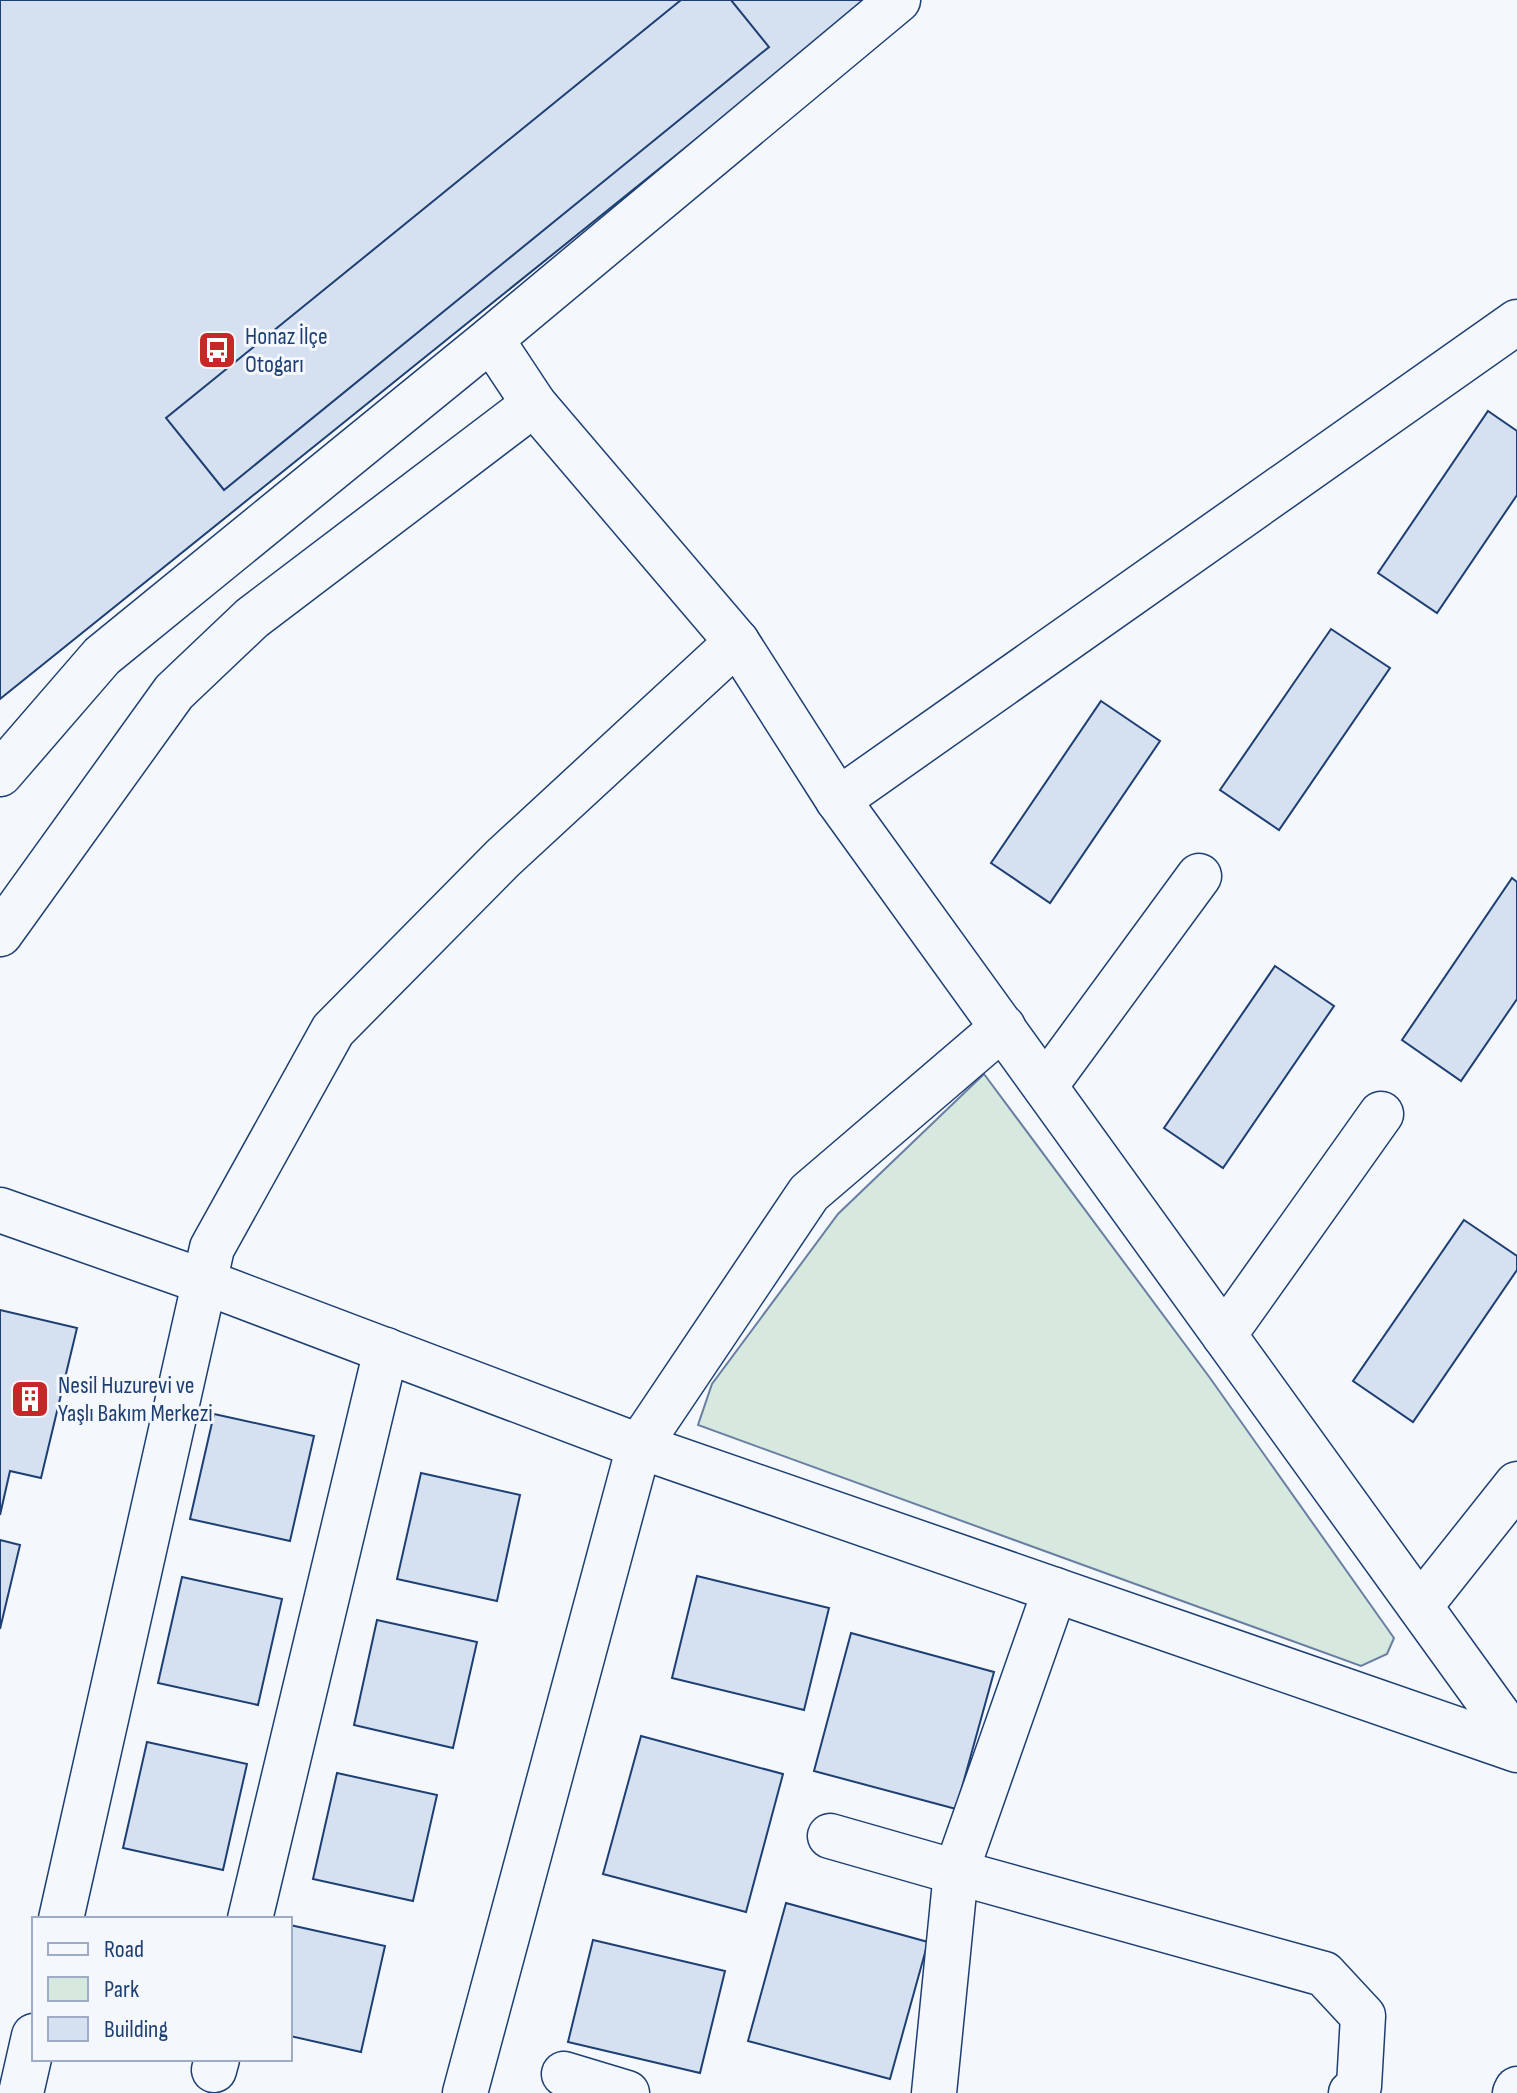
<svg xmlns="http://www.w3.org/2000/svg" width="1517" height="2093" viewBox="0 0 1517 2093" font-family="'Sofia Sans Condensed',sans-serif">
  <rect width="100%" height="100%" fill="#f4f7fb"/>
  <!-- green -->
  <polygon fill="#d7e8df" stroke="#687fa3" stroke-width="2" points="984,1074 1210,1378 1394,1638 1387,1654 1361,1666 698,1425 712,1384 838,1214"/>
  <!-- building -->
  <g fill="#d5e0f0" stroke="#1d3f73" stroke-width="2">
    <polygon points="0,0 869,0 0,699"/>
    <polygon points="681,0 731,0 769,47 224,490 166,418"/>
    <polygon points="1488,411 1517,431 1517,495 1437,613 1378,573"/>
    <polygon points="1331,629 1390,668 1279,830 1220,790"/>
    <polygon points="1101,701 1160,741 1050,903 991,863"/>
    <polygon points="1512,878 1517,882 1517,999 1461,1081 1402,1040"/>
    <polygon points="1275,966 1334,1006 1223,1168 1164,1128"/>
    <polygon points="1464,1220 1517,1256 1517,1270 1413,1422 1353,1381"/>
    <polygon points="0,1310 77,1328 41,1478 10,1471 0,1515"/>
    <polygon points="214,1414 314,1436 290,1541 190,1519"/>
    <polygon points="421,1473 520,1495 497,1601 397,1579"/>
    <polygon points="0,1540 20,1545 0,1629"/>
    <polygon points="697,1576 829,1608 804,1710 672,1678"/>
    <polygon points="182,1577 282,1599 258,1705 158,1683"/>
    <polygon points="377,1620 477,1642 453,1748 354,1725"/>
    <polygon points="851,1633 994,1672 956,1809 814,1771"/>
    <polygon points="641,1736 783,1774 746,1912 603,1874"/>
    <polygon points="147,1742 247,1764 223,1870 123,1848"/>
    <polygon points="337,1773 437,1795 413,1901 313,1879"/>
    <polygon points="786,1903 928,1942 890,2079 748,2041"/>
    <polygon points="290,1925 385,1946 361,2052 290,2036"/>
    <polygon points="593,1940 725,1971 700,2073 568,2042"/>
  </g>
  <g fill="none" stroke-linecap="round" stroke-linejoin="round">
    <defs>
      <g id="minor">
        <polyline points="491,339 534,404 737,642 838,800 1517,1741"/>
        <polyline points="0,774 102,656 491,339 898,0"/>
        <polyline points="838,800 1517,322"/>
        <polyline points="0,934 174,692 252,618 534,404"/>
        <polyline points="1045,1086 1199,876"/>
        <polyline points="0,1210 205,1282 639,1446 1517,1750"/>
        <polyline points="1224,1335 1381,1114"/>
        <polyline points="1420,1606 1517,1484"/>
        <polyline points="830,1836 956,1872 1324,1974 1363,2016 1359,2086 1351,2093"/>
        <polyline points="61,1919 212,1248 333,1030 503,858 737,642"/>
        <polyline points="250,1919 386,1350"/>
        <polyline points="214,2070 217,2059"/>
        <polyline points="564,2074 627,2093"/>
        <polyline points="21,2093 34,2036"/>
        <polyline points="465,2093 639,1446 809,1193 1003,1027"/>
        <polyline points="934,2093 956,1872 1055,1590"/>
        <polyline points="1515,2093 1517,2089"/>
      </g>
    </defs>
    <!-- minor casing -->
    <use href="#minor" stroke="#1d3f73" stroke-width="47"/>
    <!-- minor -->
    <use href="#minor" stroke="#f4f7fb" stroke-width="44"/>
  </g>
  <!-- icons -->
  <defs>
    <symbol id="bus-square" viewBox="-11 -11 22 22"><rect x="-9" y="-9" width="18" height="18" rx="4" fill="#c62828" stroke="#f4f7fb"/><path d="M-5-6H5V4H4V6H2V4H-2V6H-4V4H-5ZM-3.5-4V0h7V-4ZM-3.5 1.2v1.5H-2V1.2ZM2 1.2v1.5H3.5V1.2Z" fill="#fff"/></symbol>
    <symbol id="building-square" viewBox="-11 -11 22 22"><rect x="-9" y="-9" width="18" height="18" rx="4" fill="#c62828" stroke="#f4f7fb"/><path d="M-4-6H4V6H1V3H-1V6H-4ZM-2.5-4.3h1.7v1.8h-1.7ZM.8-4.3h1.7v1.8H.8ZM-2.5-1h1.7V.8h-1.7ZM.8-1h1.7V.8H.8Z" fill="#fff"/></symbol>
  </defs>
  <g fill-rule="evenodd">
    <use href="#bus-square" x="195" y="328" width="44" height="44"/>
    <use href="#building-square" x="8" y="1377" width="44" height="44"/>
  </g>
  <g text-anchor="middle" dominant-baseline="central" stroke-width="6" stroke-linejoin="round" paint-order="stroke">
    <!-- poi labels -->
    <g font-size="24" fill="#1d3f73" stroke="#f4f7fb" text-anchor="start">
      <text x="245" y="336">Honaz İlçe<tspan x="245" dy="28">Otogarı</tspan></text>
      <text x="58" y="1385">Nesil Huzurevi ve<tspan x="58" dy="28">Yaşlı Bakım Merkezi</tspan></text>
    </g>
  </g>
  <!-- legend -->
  <rect x="32" y="1917" width="260" height="144" fill="#f4f7fb" stroke="#9eadc5" stroke-width="2"/>
  <rect x="48" y="1943" width="40" height="12" fill="#f4f7fb" stroke="#9eadc5" stroke-width="2"/>
  <text x="104" y="1957" font-size="24" fill="#1d3f73">Road</text>
  <rect x="48" y="1977" width="40" height="24" fill="#d7e8df" stroke="#9eadc5" stroke-width="2"/>
  <text x="104" y="1997" font-size="24" fill="#1d3f73">Park</text>
  <rect x="48" y="2017" width="40" height="24" fill="#d5e0f0" stroke="#9eadc5" stroke-width="2"/>
  <text x="104" y="2037" font-size="24" fill="#1d3f73">Building</text>
</svg>
